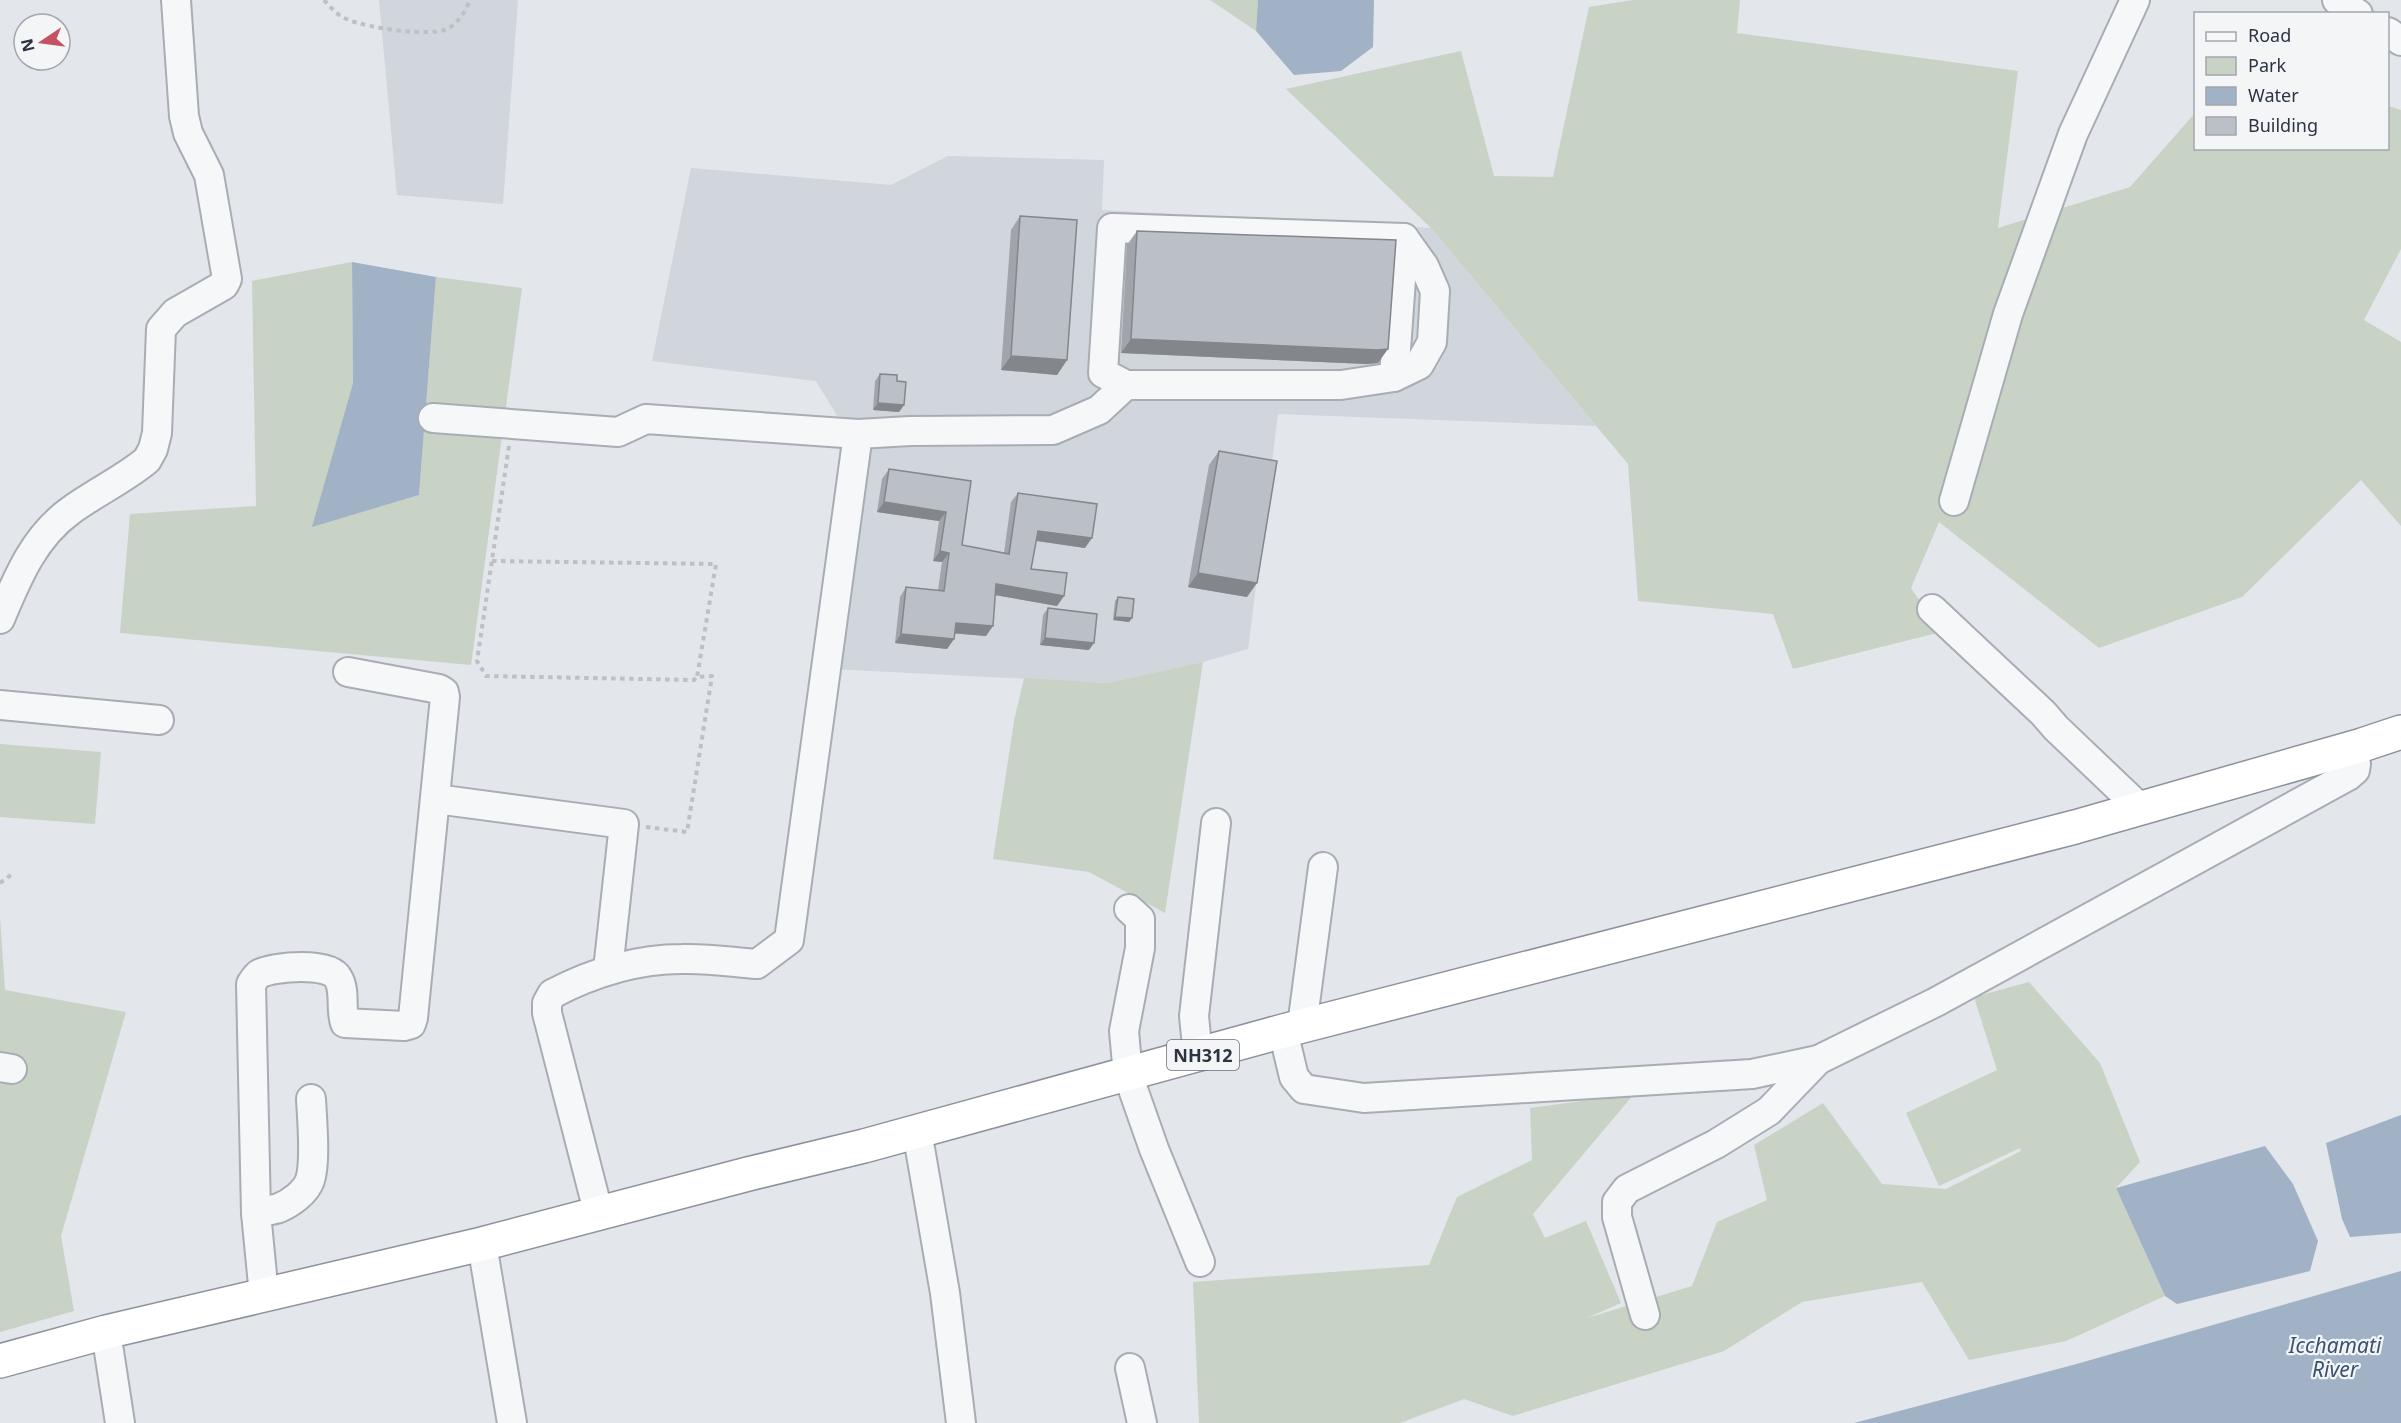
<svg xmlns="http://www.w3.org/2000/svg" width="2401" height="1423" viewBox="0 0 2401 1423" font-family="'Noto Sans',sans-serif">
  <rect width="100%" height="100%" fill="#e3e6ea"/>
  <!-- built -->
  <g fill="#d1d5dc">
    <polygon points="379,0 518,0 503,204 397,195"/>
    <polygon points="948,156 1104,160 1102,210 1431,228 1596,426 1278,414 1248,649 1203,662 1107,683 813,668 845,429 816,381 652,361 691,168 891,185"/>
  </g>
  <!-- green -->
  <g fill="#c8d3c5">
    <polygon points="1210,0 1258,0 1256,31"/>
    <polygon points="1633,0 1740,0 1737,33 2018,71 1998,228 2130,187 2195,113 2196,148 2388,148 2388,106 2401,110 2401,249 2364,320 2401,342 2401,526 2361,480 2242,597 2099,648 1939,522 1911,588 1941,632 1793,669 1773,614 1638,601 1628,464 1431,228 1286,89 1461,51 1494,176 1553,177 1589,7"/>
    <polygon points="352,262 353,383 313,526 419,495 436,277 522,288 471,665 120,633 130,514 256,506 252,281"/>
    <polygon points="1203,662 1165,913 1089,872 993,859 1014,721 1024,678 1107,683"/>
    <polygon points="0,744 101,752 95,824 0,817"/>
    <polygon points="0,917 5,990 126,1012 61,1236 74,1311 0,1332"/>
    <polygon points="2029,982 2100,1063 2140,1162 2116,1188 2165,1296 2066,1341 1969,1360 1922,1282 1802,1302 1724,1351 1513,1416 1464,1399 1400,1423 1199,1423 1193,1282 1429,1265 1457,1197 1532,1160 1530,1108 1634,1094 1533,1214 1545,1238 1586,1221 1621,1303 1587,1318 1692,1286 1717,1222 1767,1200 1754,1145 1823,1103 1882,1184 1946,1189 2021,1151 2020,1148 1939,1186 1906,1113 1997,1070 1974,997"/>
  </g>
  <!-- water -->
  <g fill="#a1b2c7">
    <polygon points="1258,0 1374,0 1373,47 1341,71 1294,75 1256,31"/>
    <polygon points="352,262 436,277 419,495 312,527 353,383"/>
    <polygon points="2401,1115 2401,1233 2350,1237 2342,1219 2326,1143"/>
    <polygon points="2265,1146 2293,1184 2318,1241 2310,1271 2177,1304 2165,1296 2116,1188"/>
    <polygon points="2401,1271 2401,1423 1854,1423 2073,1365"/>
  </g>
  <g fill="none" stroke-linecap="round" stroke-linejoin="round">
    <defs>
      <g id="minor">
        <polyline points="2337,0 2358,14"/>
        <polyline points="2388,32 2401,41"/>
        <polyline points="1394,377 1419,365 1432,342 1435,291 1424,266 1404,238"/>
        <polyline points="433,418 618,432 646,419 858,434"/>
        <polyline points="1954,501 2008,314 2073,134 2135,0"/>
        <polyline points="1932,609 2043,713 2056,728 2140,808"/>
        <path d="M0 619C17 579 33 538 70 511 94 493 123 480 147 460L153 449 157 433 161 329 175 313 224 285 227 279 209 175 188 133 184 116 176 0"/>
        <polyline points="0,705 159,720"/>
        <polyline points="436,799 624,824 608,970"/>
        <polyline points="1129,909 1140,919 1140,948 1124,1031 1128,1075 1154,1149 1200,1262"/>
        <polyline points="1302,1026 1323,867"/>
        <polyline points="1283,1031 1294,1077 1304,1089 1364,1098 1752,1074 1818,1060 1936,1002 2348,776 2355,770 2356,764 2352,748"/>
        <polyline points="1198,1056 1194,1016 1216,823"/>
        <polyline points="0,1067 12,1069"/>
        <polyline points="917,1131 945,1293 961,1423"/>
        <path d="M256 1213C264 1211 272 1210 279 1208 291 1203 306 1192 310 1180 316 1162 312 1119 311 1099"/>
        <path d="M599 1215 547 1013V1003L552 994C592 973 636 959 682 959 706 958 732 962 757 964L789 940 858 434 910 431 1053 430 1099 410 1126 385H1341L1394 377 1404 238 1112 228 1103 373 1126 385"/>
        <polyline points="482,1244 512,1423"/>
        <path d="M264 1295 256 1213 251 984C253 981 256 976 259 974 274 966 330 962 338 978 346 991 340 1009 345 1023L404 1026 411 1024 413 1018 445 697 444 692 439 689 348 672"/>
        <polyline points="1645,1315 1617,1217 1617,1202 1627,1189 1716,1144 1769,1111 1818,1060"/>
        <polyline points="106,1332 120,1423"/>
        <polyline points="1130,1368 1142,1423"/>
      </g>
      <polyline id="highway" points="0,1361 106,1332 482,1244 748,1174 864,1146 1283,1031 2075,827 2362,745 2401,732"/>
    </defs>
    <!-- minor casing -->
    <use href="#minor" stroke="#a8adb4" stroke-width="32"/>
    <!-- highway casing -->
    <use href="#highway" stroke="#8c939f" stroke-width="36"/>
    <!-- path -->
    <g stroke="#bdc0c5" stroke-width="4" stroke-dasharray="4.5 4.5" stroke-linecap="butt">
      <path d="M324 0C332 9 338 16 349 20 368 28 429 37 447 29 458 24 466 10 470 0"/>
      <polyline points="509,446 477,661 486,676 694,680 697,677 712,676 687,832 646,827"/>
      <polyline points="492,561 716,564 697,677"/>
      <polyline points="0,883 11,875"/>
    </g>
    <!-- minor -->
    <use href="#minor" stroke="#f6f7f9" stroke-width="28"/>
    <!-- highway -->
    <use href="#highway" stroke="#fff" stroke-width="33"/>
  </g>
  <!-- wall -->
  <g fill="#a1a4aa">
    <polygon points="1020,216 1067,360 1057,375 1001,370 1011,230"/>
    <polygon points="1137,231 1378,363 1367,364 1121,353 1127,245"/>
    <polygon points="880,374 897,381 904,405 899,412 873,410 875,381"/>
    <polygon points="1219,451 1247,597 1188,587 1209,465"/>
    <polygon points="889,469 971,481 962,545 1004,553 1011,502 1018,493 1085,548 1036,541 1031,569 1064,596 1057,606 995,595 986,636 954,633 954,639 947,649 895,643 900,597 906,587 938,590 942,562 933,561 939,521 877,512 882,479"/>
    <polygon points="1118,597 1132,618 1129,622 1113,620 1115,601"/>
    <polygon points="1048,608 1089,650 1040,645 1043,615"/>
  </g>
  <!-- shaded-wall -->
  <g fill="#83868b">
    <polygon points="1131,339 1388,349 1378,363 1367,364 1121,353"/>
    <polygon points="1011,356 1067,360 1057,375 1001,370"/>
    <polygon points="878,403 904,405 899,412 873,410"/>
    <polygon points="884,502 946,512 939,521 877,512"/>
    <polygon points="1038,531 1092,538 1085,548 1031,540"/>
    <polygon points="940,551 949,553 942,562 933,561"/>
    <polygon points="1198,573 1257,583 1247,597 1188,587"/>
    <polygon points="996,584 1064,596 1057,606 989,594"/>
    <polygon points="1115,617 1132,618 1129,622 1113,620"/>
    <polygon points="956,623 993,626 986,636 949,633"/>
    <polygon points="901,634 954,639 947,649 895,643"/>
    <polygon points="1045,638 1094,643 1089,650 1040,645"/>
  </g>
  <!-- building -->
  <g fill="#bbbfc6" stroke="#83868b" stroke-width="1.5">
    <polygon points="1020,216 1077,220 1067,360 1011,356"/>
    <polygon points="1137,231 1396,240 1388,349 1377,350 1131,339"/>
    <polygon points="880,374 897,375 897,381 906,382 904,405 878,403"/>
    <polygon points="1219,451 1277,461 1257,583 1198,573"/>
    <polygon points="889,469 971,481 962,545 1009,554 1018,493 1097,504 1092,538 1038,531 1031,569 1067,573 1064,596 996,584 993,626 956,623 954,639 901,634 906,587 944,591 949,553 940,551 946,512 884,502"/>
    <polygon points="1118,597 1134,599 1132,618 1115,617"/>
    <polygon points="1048,608 1097,614 1094,643 1045,638"/>
  </g>
  <g text-anchor="middle" dominant-baseline="central" stroke-width="4.5" stroke-linejoin="round" paint-order="stroke">
    <!-- shield labels -->
    <rect fill="#f3f5f7" stroke="#686d78" stroke-width="1.5" x="1167" y="1040" width="72" height="30" rx="4.5"/>
    <g font-size="18" font-weight="bold" fill="#2c3341">
      <text x="1203" y="1055">NH312</text>
    </g>
    <!-- water labels -->
    <g font-size="21" font-style="italic" fill="#395172" stroke="#f3f5f7">
      <text x="2335" y="1345">Icchamati<tspan x="2335" dy="24">River</tspan></text>
    </g>
  </g>
  <!-- legend -->
  <rect x="2194" y="12" width="195" height="138" fill="#f3f5f7" stroke="#a3a7ae" stroke-width="1.5"/>
  <rect x="2206" y="32" width="30" height="9" fill="#f6f7f9" stroke="#a3a7ae" stroke-width="1.5"/>
  <text x="2248" y="42" font-size="18" fill="#2c3341">Road</text>
  <rect x="2206" y="57" width="30" height="18" fill="#c8d3c5" stroke="#a3a7ae" stroke-width="1.5"/>
  <text x="2248" y="72" font-size="18" fill="#2c3341">Park</text>
  <rect x="2206" y="87" width="30" height="18" fill="#a1b2c7" stroke="#a3a7ae" stroke-width="1.5"/>
  <text x="2248" y="102" font-size="18" fill="#2c3341">Water</text>
  <rect x="2206" y="117" width="30" height="18" fill="#bbbfc6" stroke="#a3a7ae" stroke-width="1.5"/>
  <text x="2248" y="132" font-size="18" fill="#2c3341">Building</text>
  <!-- north arrow -->
  <g transform="translate(42 42) rotate(257)"><circle r="28" fill="#f3f5f7" stroke="#a3a7ae" stroke-width="1.5"/>
  <path d="M0-4.5L10 22L0 15L-10 22Z" fill="#c45361"/>
  <text y="-9" font-size="16" font-weight="bold" text-anchor="middle" fill="#2c3341">N</text>
  </g>
</svg>
